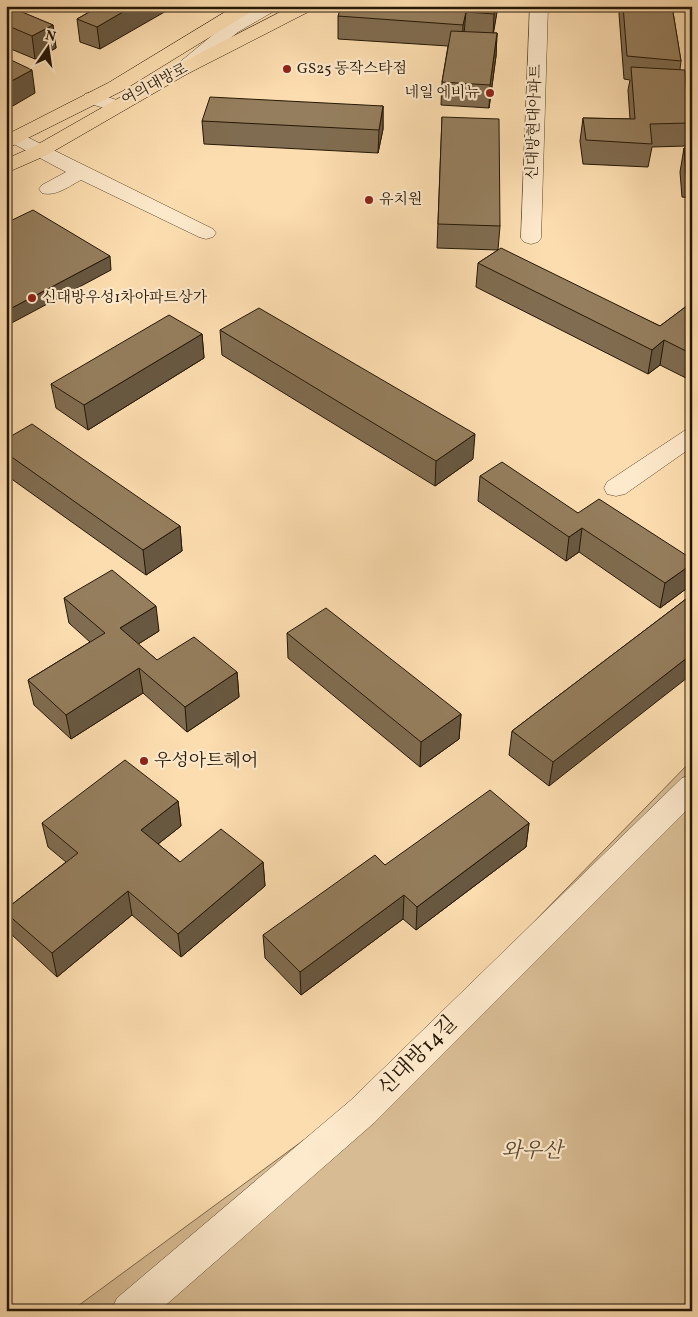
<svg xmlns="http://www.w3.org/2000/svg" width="698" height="1317" viewBox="0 0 698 1317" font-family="Vollkorn,'Noto Serif KR',serif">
  <rect width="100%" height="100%" fill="#fcddaf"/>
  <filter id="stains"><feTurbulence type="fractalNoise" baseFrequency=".004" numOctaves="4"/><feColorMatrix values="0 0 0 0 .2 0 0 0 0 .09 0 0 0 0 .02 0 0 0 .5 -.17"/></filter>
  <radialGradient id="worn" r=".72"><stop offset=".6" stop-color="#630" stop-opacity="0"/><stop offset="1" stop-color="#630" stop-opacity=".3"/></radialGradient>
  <!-- green -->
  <polygon fill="#d7bb92" stroke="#7e694c" points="692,760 692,1311 71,1311 365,1095"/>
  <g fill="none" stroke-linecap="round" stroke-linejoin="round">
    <defs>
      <g id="minor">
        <polygon points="257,6 278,6 276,10 238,32 187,74 181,75 175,74 172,70 175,66 226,24"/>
        <polygon points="530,6 548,6 541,238 538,242 531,244 524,242 521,238"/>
        <polygon points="92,92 123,102 125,106 123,110 116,112 85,102 83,98 85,94"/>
        <path d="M17 132 213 229 216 233 213 237 206 239 199 237 81 180C69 186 56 197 42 193L39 189 42 185 66 172 10 142 7 138 10 134Z"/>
        <polygon points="692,428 692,447 625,494 616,496 607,494 604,488 607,482 684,431"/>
        <polygon points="692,775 692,805 375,1122 159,1311 111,1311 117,1298 351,1100 682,778"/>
      </g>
      <g id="major">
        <polygon points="235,6 256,6 254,10 122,91 6,149 6,135 108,83"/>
        <polygon points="292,6 314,6 312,10 187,74 47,155 6,173 6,159 33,147 175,66"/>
      </g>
    </defs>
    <!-- minor casing -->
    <use href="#minor" stroke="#5b4830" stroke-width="1"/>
    <!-- major casing -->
    <use href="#major" stroke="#251705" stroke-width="1"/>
    <!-- minor -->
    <use href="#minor" fill="#fde9cb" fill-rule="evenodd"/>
    <!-- major -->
    <use href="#major" fill="#fcddaf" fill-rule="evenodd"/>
  </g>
  <!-- wall -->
  <g fill="#806c50" stroke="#251705">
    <polygon points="6,6 53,25 56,48 35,59 6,47"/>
    <polygon points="100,6 100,49 80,42 77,19"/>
    <polygon points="443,6 498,6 493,33 497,33 496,56 489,108 441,105 442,82 448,46 338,39 338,16 443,7"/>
    <polygon points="620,6 672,6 681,61 680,69 689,123 686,146 652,147 648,167 583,164 580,141 583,118 630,119 628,90 630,80 624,79 619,14"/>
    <polygon points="383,106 383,129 378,153 204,144 202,121"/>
    <polygon points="442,117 500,226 498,250 660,326 692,302 692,381 660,365 648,374 476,287 478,263 498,250 437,248"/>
    <polygon points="684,148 692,149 692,198 682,197 680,172"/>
    <polygon points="220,330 473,459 435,486 222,355"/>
    <polygon points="202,334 204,358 88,430 56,408 51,384"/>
    <polygon points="6,439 180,526 182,551 146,575 6,475"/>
    <polygon points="480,476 578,513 690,586 660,608 579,552 566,561 478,501"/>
    <polygon points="64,598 159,631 138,644 157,660 237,672 239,697 187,732 143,693 71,739 34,705 28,680 90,642 69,623"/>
    <polygon points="686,599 549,786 509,755 512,731"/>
    <polygon points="287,633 461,714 459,739 420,767 288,658"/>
    <polygon points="178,801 181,826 158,844 180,862 263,862 265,886 181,957 132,915 57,977 11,934 6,918 6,909 66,862 48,847 42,823"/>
    <polygon points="529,823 526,847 416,930 403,919 301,995 265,958 263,935 385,865"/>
  </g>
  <!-- shaded-wall -->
  <g fill="#685841" stroke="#251705">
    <polygon points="133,6 175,6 100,49 97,27"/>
    <polygon points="496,6 498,6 493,36 494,14"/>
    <polygon points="466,12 464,34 462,47 463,25"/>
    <polygon points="53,25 56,48 35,59 32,36"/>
    <polygon points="497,33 496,56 489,108 490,85"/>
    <polygon points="32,70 35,93 6,110 6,84"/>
    <polygon points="383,106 383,129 378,153 379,130"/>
    <polygon points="110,256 111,270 6,326 6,311"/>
    <polygon points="202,334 204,358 88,430 84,405"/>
    <polygon points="664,340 660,365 648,374 652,350"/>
    <polygon points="475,434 473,459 435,486 436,461"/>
    <polygon points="180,526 182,551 146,575 143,550"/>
    <polygon points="582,528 579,552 566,561 569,537"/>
    <polygon points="692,564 692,578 690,586 660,608 665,583"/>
    <polygon points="156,606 159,631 124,653 120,628"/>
    <polygon points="692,654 692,674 549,786 553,762"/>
    <polygon points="139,668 143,693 71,739 66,715"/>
    <polygon points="237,672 239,697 187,732 185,707"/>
    <polygon points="461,714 459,739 420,767 421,742"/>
    <polygon points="178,801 181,826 144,855 141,830"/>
    <polygon points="529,823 526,847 416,930 417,907"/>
    <polygon points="263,862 265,886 181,957 178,934"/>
    <polygon points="128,891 132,915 57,977 52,953"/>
    <polygon points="404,895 403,919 301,995 300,972"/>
  </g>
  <!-- building -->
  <g fill="#957e5d" stroke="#251705">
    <polygon points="6,6 8,6 53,25 32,36 6,25"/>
    <polygon points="100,6 133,6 97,27 77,19"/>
    <polygon points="341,6 430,6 443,7 443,6 496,6 494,14 466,12 463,25 338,16"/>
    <polygon points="623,6 672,6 681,61 627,56"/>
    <polygon points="451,31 497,33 490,85 442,82"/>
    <polygon points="9,59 32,70 6,84 6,60"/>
    <polygon points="631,67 685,70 689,123 650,124 652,144 586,140 583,118 635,119"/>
    <polygon points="210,97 383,106 379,130 202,121"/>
    <polygon points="442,117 499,119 500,226 438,224"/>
    <polygon points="684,148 692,149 692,174 686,174"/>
    <polygon points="33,210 110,256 6,311 6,223"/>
    <polygon points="501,248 660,326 692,302 692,354 664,340 652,350 478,263"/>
    <polygon points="259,308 475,434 436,461 220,330"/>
    <polygon points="169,315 202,334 84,405 51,384"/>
    <polygon points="32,424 180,526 143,550 6,453 6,439"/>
    <polygon points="502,462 578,513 599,499 692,559 692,564 665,583 582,528 569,537 480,476"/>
    <polygon points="112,570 156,606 120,628 157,660 194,637 237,672 185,707 139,668 66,715 28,680 105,633 64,598"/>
    <polygon points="686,599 692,603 692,654 553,762 512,731"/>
    <polygon points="326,608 461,714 421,742 287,633"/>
    <polygon points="125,760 178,801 141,830 180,862 221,829 263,862 178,934 128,891 52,953 6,913 6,909 78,853 42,823"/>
    <polygon points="490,790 529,823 417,907 404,895 300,972 263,935 375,855 385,865"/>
  </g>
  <!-- markers -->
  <g fill="#8f2418" stroke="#fde9cb" stroke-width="2">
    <circle cx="287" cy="69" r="5"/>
    <circle cx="490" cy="93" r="5"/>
    <circle cx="369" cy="200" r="5"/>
    <circle cx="32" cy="298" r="5"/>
    <circle cx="144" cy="761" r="5"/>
  </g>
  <g text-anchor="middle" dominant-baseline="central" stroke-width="4.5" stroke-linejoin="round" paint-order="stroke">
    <!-- far-poi labels -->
    <g font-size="15" fill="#251705" stroke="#fde9cb" text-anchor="start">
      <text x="297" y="69">GS25 동작스타점</text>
      <text x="480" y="93" text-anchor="end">네일 에비뉴</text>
      <text x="379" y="200">유치원</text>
      <text x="42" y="298">신대방우성1차아파트상가</text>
    </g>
    <!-- far-street labels -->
    <g font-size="15" fill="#251705" stroke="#fde9cb">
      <text transform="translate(155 85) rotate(-28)">여의대방로</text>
      <text transform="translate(535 122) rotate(-88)">신대방현대아파트</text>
    </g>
    <!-- poi labels -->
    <g font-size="18" fill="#251705" stroke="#fde9cb" text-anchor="start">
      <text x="154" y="761">우성아트헤어</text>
    </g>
    <!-- near-street labels -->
    <g font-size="21" fill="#251705" stroke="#fde9cb">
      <text transform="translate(418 1056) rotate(-45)">신대방14길</text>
    </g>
    <!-- near-park labels -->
    <g font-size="21" font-style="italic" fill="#5a482f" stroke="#fde9cb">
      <text x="532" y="1151">와우산</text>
    </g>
  </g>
  <!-- margin -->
  <rect width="698" height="1317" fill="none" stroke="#fcddaf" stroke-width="25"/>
  <rect x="8" y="8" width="683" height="1302" fill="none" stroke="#251705" stroke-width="2.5"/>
  <rect x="12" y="12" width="673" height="1292" fill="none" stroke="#251705"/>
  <!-- north arrow -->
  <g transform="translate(48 48) rotate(13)" stroke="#fde9cb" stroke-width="4" paint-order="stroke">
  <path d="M0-4L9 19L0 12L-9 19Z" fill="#251705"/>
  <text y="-8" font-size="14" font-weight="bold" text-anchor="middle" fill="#251705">N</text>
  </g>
  <rect width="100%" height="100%" filter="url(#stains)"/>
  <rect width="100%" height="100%" fill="url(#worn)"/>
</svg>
